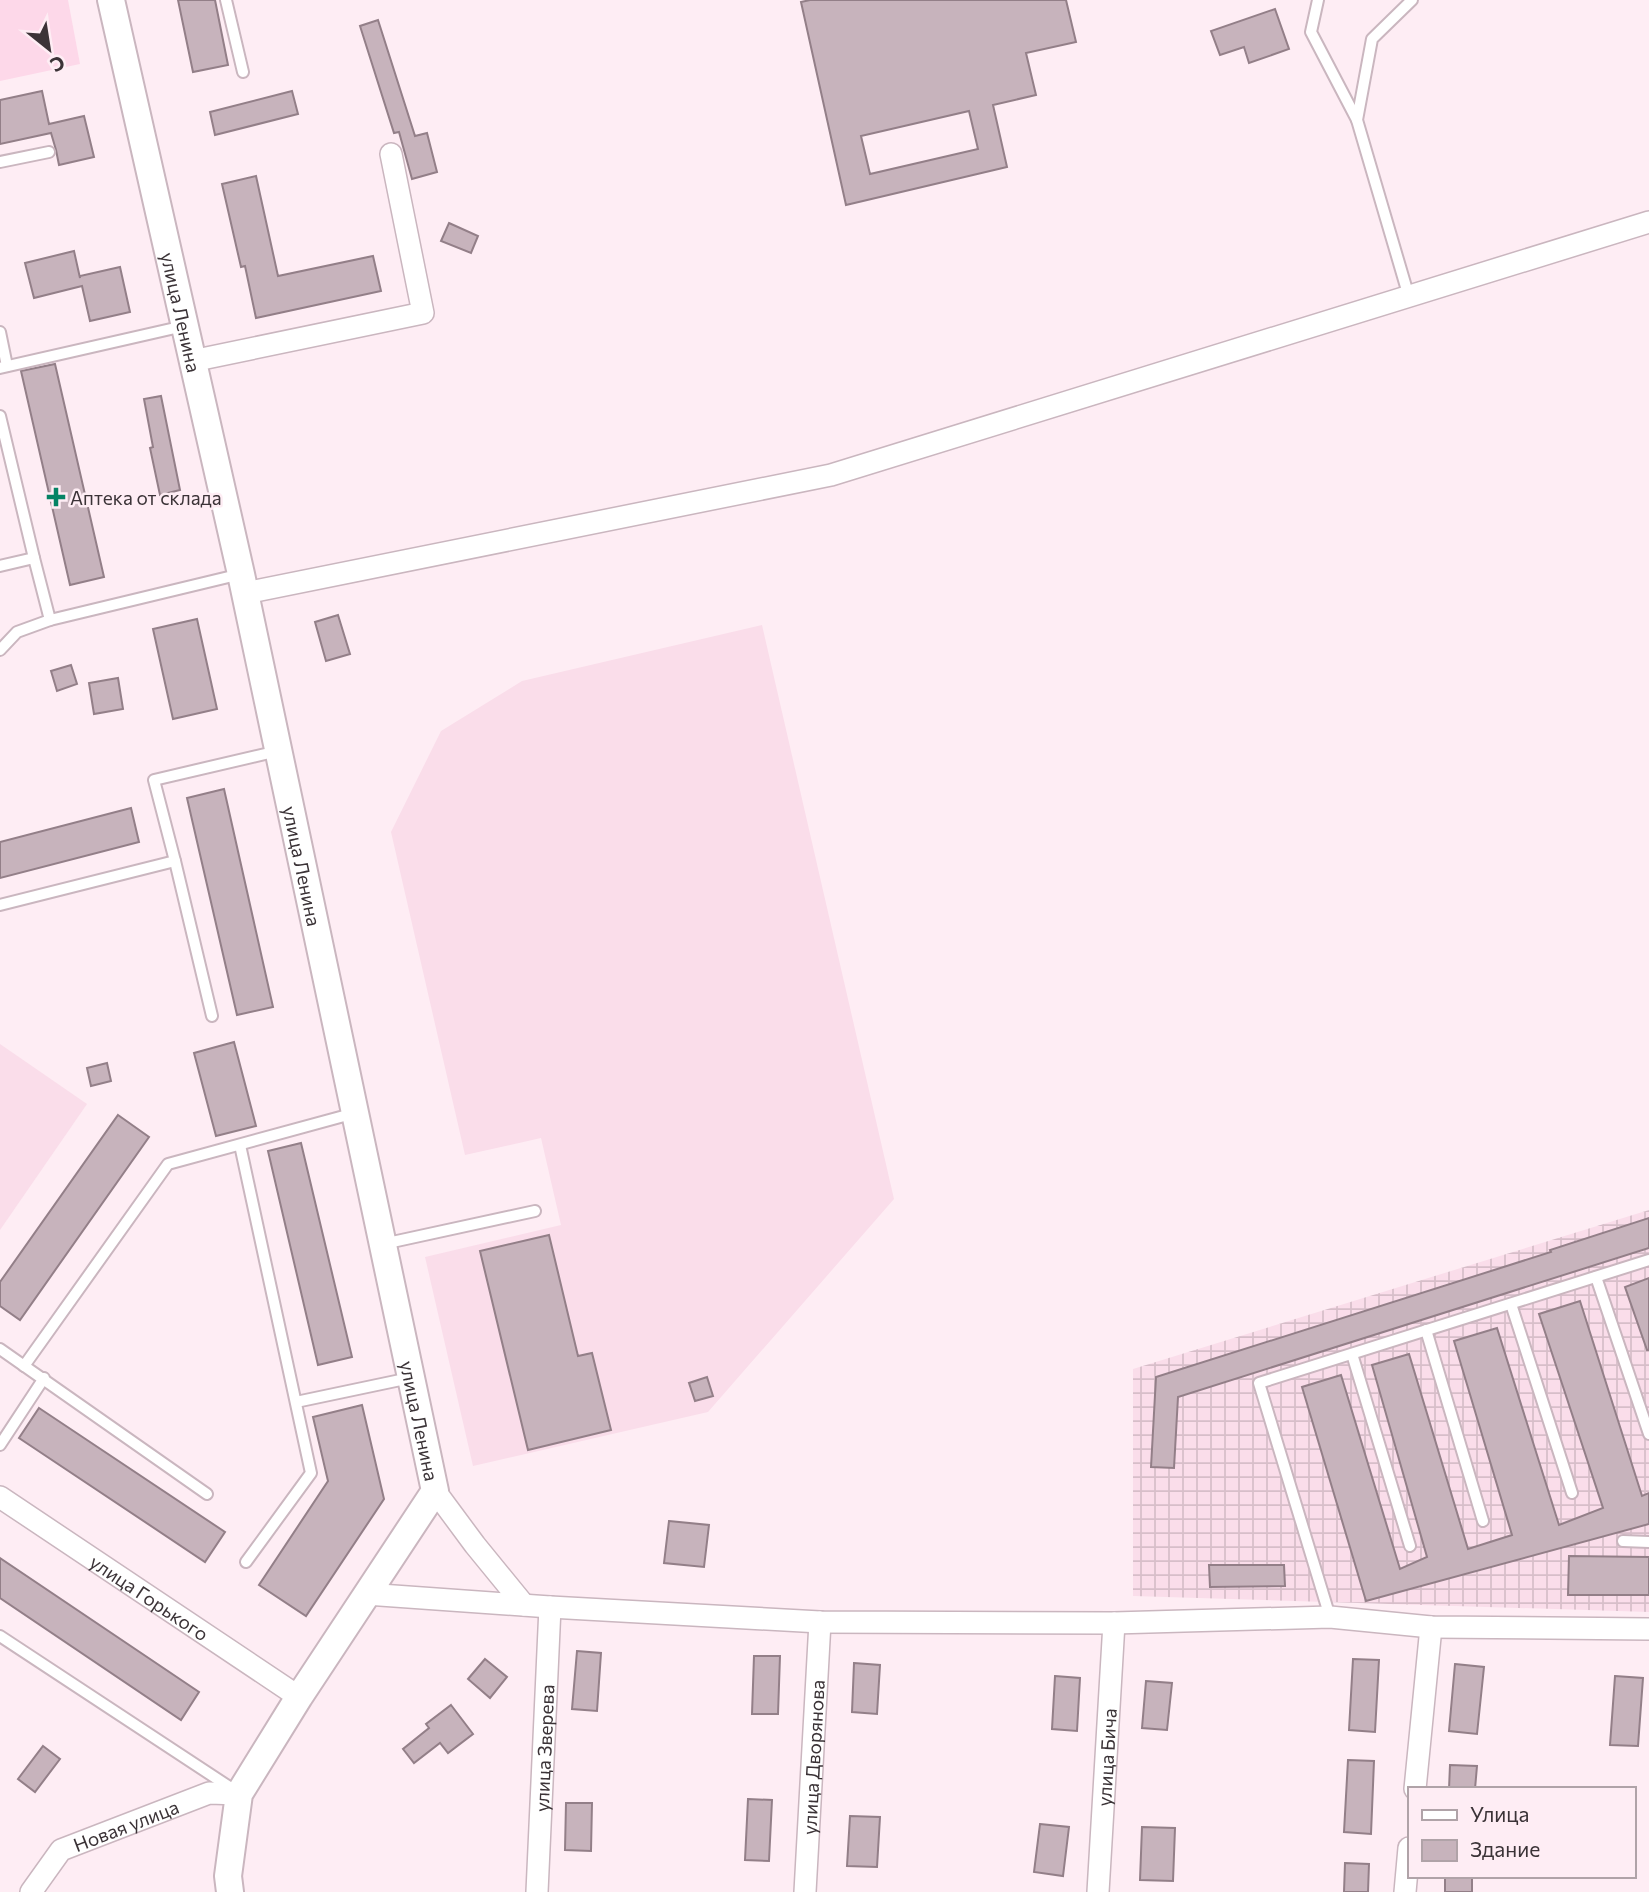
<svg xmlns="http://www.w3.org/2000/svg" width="1649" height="1892" viewBox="0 0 1649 1892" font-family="Commissioner,sans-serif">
  <defs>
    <pattern id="industrial-grid" width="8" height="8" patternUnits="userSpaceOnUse" patternTransform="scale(1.75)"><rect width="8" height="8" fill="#faddea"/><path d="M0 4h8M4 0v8" fill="none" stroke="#d7bec9"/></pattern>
  </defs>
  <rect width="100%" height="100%" fill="#feedf4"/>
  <!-- built -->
  <g fill="#faddea">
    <polygon points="762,625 894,1199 708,1412 473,1466 425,1257 561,1225 541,1138 465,1155 391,832 441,731 522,681"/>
    <polygon points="0,1044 87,1104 0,1230"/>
  </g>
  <!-- industrial -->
  <polygon fill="url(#industrial-grid)" points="1649,1210 1649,1612 1133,1596 1133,1369"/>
  <!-- park -->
  <polygon fill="#fdd8e9" points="0,0 68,0 80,64 0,81"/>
  <!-- building -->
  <g fill="#c7b3bc" stroke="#937f88" stroke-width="2" fill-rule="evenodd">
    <polygon points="178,0 215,0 228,65 193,72"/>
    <path d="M810 0H1066L1076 42 1026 53 1036 95 993 105 1007 167 846 205 801 2ZM969 111 978 149 870 174 861 136Z"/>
    <polygon points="1275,9 1289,49 1249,63 1244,47 1220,55 1211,31"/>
    <polygon points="378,20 415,136 427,133 437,172 412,179 399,132 394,133 360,26"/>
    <polygon points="42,91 49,124 84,116 94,157 59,165 56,150 51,133 0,144 0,100"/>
    <polygon points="292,91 298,114 215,135 210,112"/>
    <polygon points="256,176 278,276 373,256 381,291 256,318 245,266 241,267 222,184"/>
    <polygon points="449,223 478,236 471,253 441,241"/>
    <polygon points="74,251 80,278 80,276 120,267 130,312 90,321 82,286 34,298 25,263"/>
    <polygon points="55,364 104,577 70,585 21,371"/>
    <polygon points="161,396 180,490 160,495 150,448 153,447 144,399"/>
    <polygon points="338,615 350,654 326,661 315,622"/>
    <polygon points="197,619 217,709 173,719 153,629"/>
    <polygon points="71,665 77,684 57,691 51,671"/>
    <polygon points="118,678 123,709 94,714 89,683"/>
    <polygon points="224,789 273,1007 237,1015 187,798"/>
    <polygon points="131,808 139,842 0,878 0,842"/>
    <polygon points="234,1042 256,1126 216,1136 194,1053"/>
    <polygon points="107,1063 111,1081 91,1086 87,1068"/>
    <polygon points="118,1115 149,1137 20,1320 0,1306 0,1282"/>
    <polygon points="301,1143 352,1357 318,1365 268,1151"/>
    <polygon points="1649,1218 1649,1248 1178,1397 1174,1468 1151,1467 1156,1377 1551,1252 1550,1250"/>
    <polygon points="549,1235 578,1356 592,1353 611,1430 528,1450 480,1251"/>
    <polygon points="1649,1278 1649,1350 1647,1350 1625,1287"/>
    <polygon points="1580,1301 1642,1496 1649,1493 1649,1524 1366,1601 1302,1387 1341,1375 1400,1569 1427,1557 1372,1365 1409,1354 1468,1549 1512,1535 1454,1341 1497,1328 1559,1525 1603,1508 1539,1314"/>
    <polygon points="707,1377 713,1396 695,1401 689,1383"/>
    <polygon points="362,1405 384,1499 306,1616 259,1585 328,1481 313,1417"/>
    <polygon points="39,1408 225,1532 205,1562 19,1438"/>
    <polygon points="669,1521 709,1525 704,1567 664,1563"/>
    <polygon points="1569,1556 1649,1557 1649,1595 1568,1595"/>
    <polygon points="0,1558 199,1692 181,1720 0,1598"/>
    <polygon points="1209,1565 1284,1565 1285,1586 1210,1587"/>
    <polygon points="577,1651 601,1653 597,1711 572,1709"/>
    <polygon points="754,1656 780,1656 778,1714 752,1714"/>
    <polygon points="485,1659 507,1677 490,1698 468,1679"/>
    <polygon points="1353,1659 1379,1660 1375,1732 1349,1730"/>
    <polygon points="854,1663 880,1665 877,1714 852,1712"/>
    <polygon points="1455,1664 1484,1667 1477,1734 1449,1731"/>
    <polygon points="1055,1676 1080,1678 1077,1731 1052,1729"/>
    <polygon points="1615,1676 1643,1678 1638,1746 1610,1745"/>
    <polygon points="1146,1681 1172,1683 1167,1730 1142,1728"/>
    <polygon points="451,1705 473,1734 448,1753 440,1743 414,1763 403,1749 429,1728 426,1724"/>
    <polygon points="43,1746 60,1759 35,1792 18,1779"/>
    <polygon points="1348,1760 1374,1761 1371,1834 1344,1832"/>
    <polygon points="1450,1765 1477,1766 1475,1789 1449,1789"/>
    <polygon points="748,1799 772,1800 769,1861 745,1860"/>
    <polygon points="566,1803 592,1803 591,1851 565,1850"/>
    <polygon points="850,1816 880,1817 877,1867 847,1866"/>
    <polygon points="1040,1824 1069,1827 1063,1876 1034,1872"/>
    <polygon points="1142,1827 1175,1828 1173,1881 1140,1880"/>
    <polygon points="1345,1863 1369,1864 1368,1892 1344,1892"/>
    <rect x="1445" y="1876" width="27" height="16"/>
  </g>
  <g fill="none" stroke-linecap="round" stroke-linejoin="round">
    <defs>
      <g id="service">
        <polyline points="226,0 243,72"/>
        <polyline points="1318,0 1311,32 1357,120"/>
        <polyline points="0,162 49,152"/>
        <polyline points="1409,297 1357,120 1372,39 1412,0"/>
        <polyline points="0,332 7,366"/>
        <polyline points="0,368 184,326"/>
        <polyline points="0,416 34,558"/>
        <polyline points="0,566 34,558 50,620 17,632 0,650"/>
        <polyline points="50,620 241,574"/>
        <polyline points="175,861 154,780 278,751"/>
        <polyline points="0,905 175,861 212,1016"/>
        <polyline points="240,1145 311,1473 246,1562"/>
        <polyline points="383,1244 535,1211"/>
        <polyline points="1596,1277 1649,1434"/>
        <polyline points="1511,1304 1572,1493"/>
        <polyline points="1426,1330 1483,1521"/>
        <polyline points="0,1349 207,1494"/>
        <polyline points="1352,1354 1410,1546"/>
        <polyline points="24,1366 168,1164 355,1113"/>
        <polyline points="296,1402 410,1378"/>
        <polyline points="0,1445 44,1378"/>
        <polyline points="1623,1541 1649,1542"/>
        <polyline points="1330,1617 1259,1383 1649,1260"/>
        <polyline points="0,1636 234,1790"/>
      </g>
      <g id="minor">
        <polyline points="192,361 423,313 391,154"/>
        <polyline points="245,593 831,475 1649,222"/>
        <polyline points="435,1491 475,1545 524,1605"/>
        <path id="s1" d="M0 1497 299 1697"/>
        <polyline points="366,1594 550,1607 820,1622 1114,1623 1330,1617 1431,1627 1649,1629"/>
        <polyline points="1415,1789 1431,1627"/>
        <path id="s2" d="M31 1892 61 1850 209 1793 239 1794"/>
        <path id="s3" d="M537 1892 550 1607"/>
        <path id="s4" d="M805 1892 820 1622"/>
        <path id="s5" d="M1098 1892 1114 1623"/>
        <polyline points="1405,1892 1409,1848"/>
      </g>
      <g id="tertiary">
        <path id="s6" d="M111 0 241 574 435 1491 299 1697 239 1794 228 1876 230 1892"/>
      </g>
    </defs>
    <!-- service casing -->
    <use href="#service" stroke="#cab6bf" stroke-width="14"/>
    <!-- minor casing -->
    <use href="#minor" stroke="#cab6bf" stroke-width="24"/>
    <!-- tertiary casing -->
    <use href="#tertiary" stroke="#cab6bf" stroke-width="30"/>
    <!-- service -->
    <use href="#service" stroke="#fff" stroke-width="10"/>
    <!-- minor -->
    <use href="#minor" stroke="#fff" stroke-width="21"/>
    <!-- tertiary -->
    <use href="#tertiary" stroke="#fff" stroke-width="26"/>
  </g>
  <!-- markers -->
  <path fill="#048364" stroke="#feedf4" stroke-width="2.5" d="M52.5 486.5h7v7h7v7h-7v7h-7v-7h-7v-7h7z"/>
  <g text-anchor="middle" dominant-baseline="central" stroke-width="5" stroke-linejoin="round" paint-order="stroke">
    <!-- street labels -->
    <g font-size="19" fill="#3b3337" stroke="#feedf4">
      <text stroke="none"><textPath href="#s6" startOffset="320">улица Ленина</textPath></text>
      <text stroke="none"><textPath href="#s6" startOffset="887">улица Ленина</textPath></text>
      <text stroke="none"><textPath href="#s6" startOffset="1454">улица Ленина</textPath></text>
      <text stroke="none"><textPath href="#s1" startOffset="180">улица Горького</textPath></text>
      <text stroke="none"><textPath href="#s3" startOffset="144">улица Зверева</textPath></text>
      <text stroke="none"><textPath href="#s4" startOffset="135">улица Дворянова</textPath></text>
      <text stroke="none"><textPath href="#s5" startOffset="135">улица Бича</textPath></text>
      <text stroke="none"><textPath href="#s2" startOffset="121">Новая улица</textPath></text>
    </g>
    <!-- poi labels -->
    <g font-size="19" fill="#3b3337" stroke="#feedf4" text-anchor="start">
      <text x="70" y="497">Аптека от склада</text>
    </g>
  </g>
  <!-- legend -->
  <rect x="1408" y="1787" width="228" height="91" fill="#feedf4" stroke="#b0a3a8" stroke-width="2"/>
  <rect x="1422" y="1810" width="35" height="10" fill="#ffffff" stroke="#b0a3a8" stroke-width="2"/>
  <text x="1470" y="1822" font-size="21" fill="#3b3337">Улица</text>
  <rect x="1422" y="1840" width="35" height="21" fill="#c7b3bc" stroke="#b0a3a8" stroke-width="2"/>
  <text x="1470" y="1857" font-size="21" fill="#3b3337">Здание</text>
  <!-- north arrow -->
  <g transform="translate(49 49) rotate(150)" stroke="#feedf4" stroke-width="5" paint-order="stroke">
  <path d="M0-5L12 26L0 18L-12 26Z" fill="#3b3337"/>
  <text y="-10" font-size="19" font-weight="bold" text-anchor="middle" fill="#3b3337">С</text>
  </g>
</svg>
